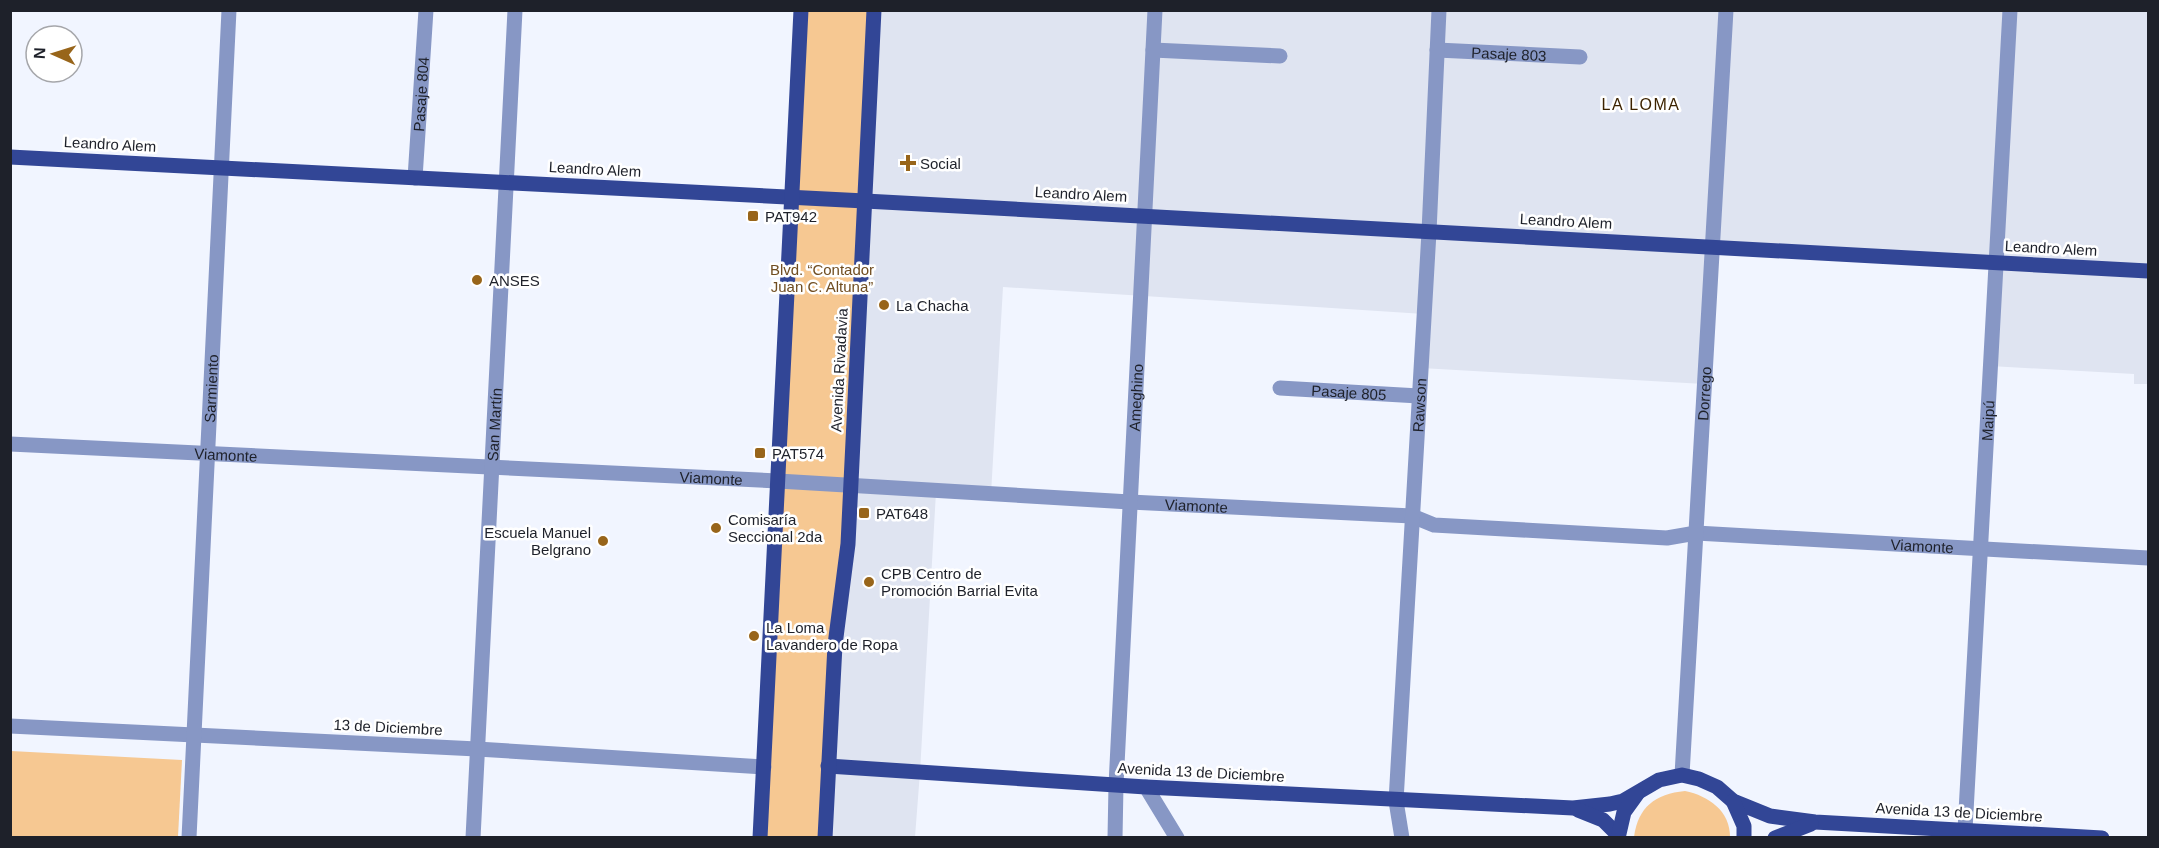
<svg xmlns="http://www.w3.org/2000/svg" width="2159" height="848" viewBox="0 0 2159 848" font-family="Arial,sans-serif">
  <rect width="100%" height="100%" fill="#f1f5ff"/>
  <!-- built -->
  <polygon fill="#dfe4f1" points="874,11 2148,11 2148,384 2134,384 2134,374 1990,366 1995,263 1713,247 1704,384 1421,368 1424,314 1003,287 991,494 936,492 920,772 915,837 825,838"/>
  <!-- green -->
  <g fill="#f6c892">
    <polygon points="801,11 874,11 825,837 760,838"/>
    <polygon points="11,751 182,760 178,837 11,837"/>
    <path d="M1685 791C1709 796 1730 811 1730 837H1634C1638 807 1655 794 1685 791Z"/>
  </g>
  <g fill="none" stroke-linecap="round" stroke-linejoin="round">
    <!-- minor -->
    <g stroke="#8797c5" stroke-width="15">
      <polyline points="1153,50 1280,56"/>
      <path id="s1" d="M1437 50 1580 57"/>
      <path id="s2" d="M415 178 426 10"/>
      <path id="s3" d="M1280 388 1419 396"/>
      <path id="s4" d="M10 444 778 481 1130 502 1412 516 1434 525 1667 538 1696 533 2148 558"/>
      <polyline points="10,726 477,749 764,767"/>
      <path id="s5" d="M1682 775 1726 10"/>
      <polyline points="1146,787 1177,838"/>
      <path id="s6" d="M1965 830 2010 10"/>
      <path id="s7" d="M189 838 229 10"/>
      <path id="s8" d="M473 838 515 10"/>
      <path id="s9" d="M1115 838 1116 785 1155 10"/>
      <path id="s10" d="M1402 838 1396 801 1429 232 1439 10"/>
    </g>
    <!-- major -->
    <g stroke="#324696" stroke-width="15">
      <polyline points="10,157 865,201 2148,271"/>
      <polyline points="828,766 1146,787 1573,808 1610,804 1623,801 1659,780 1682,775 1699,779 1717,787 1733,801 1770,816 1815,822 2102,838"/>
      <polyline points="1733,801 1744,826 1744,838"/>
      <polyline points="1578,810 1603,820 1618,835"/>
      <polyline points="760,838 801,10"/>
      <polyline points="825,838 835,645 848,544 874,10"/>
      <polyline points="1618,838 1624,812 1637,794"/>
      <polyline points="1775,838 1811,824"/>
    </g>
  </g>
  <!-- markers -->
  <g fill="#98651a" stroke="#fff" stroke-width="2">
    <path d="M905 154h6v6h6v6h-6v6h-6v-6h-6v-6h6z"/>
    <rect x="747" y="210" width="12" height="12" rx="3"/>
    <circle cx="477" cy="280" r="6"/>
    <circle cx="884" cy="305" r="6"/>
    <rect x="754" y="447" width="12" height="12" rx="3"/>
    <rect x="858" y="507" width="12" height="12" rx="3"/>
    <circle cx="716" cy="528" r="6"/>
    <circle cx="603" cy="541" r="6"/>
    <circle cx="869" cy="582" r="6"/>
    <circle cx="754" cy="636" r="6"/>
  </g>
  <g text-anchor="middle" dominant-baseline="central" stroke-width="5" stroke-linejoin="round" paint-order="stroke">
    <!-- street labels -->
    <g font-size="15" fill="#1e212a" stroke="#fff">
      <text stroke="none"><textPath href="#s1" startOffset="72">Pasaje 803</textPath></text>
      <text stroke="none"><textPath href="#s2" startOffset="84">Pasaje 804</textPath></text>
      <text transform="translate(110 144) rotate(3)">Leandro Alem</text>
      <text transform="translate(595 169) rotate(3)">Leandro Alem</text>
      <text transform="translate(1081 194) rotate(3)">Leandro Alem</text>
      <text transform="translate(1566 221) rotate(3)">Leandro Alem</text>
      <text transform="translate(2051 248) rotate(3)">Leandro Alem</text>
      <text transform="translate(839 370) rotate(-87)">Avenida Rivadavia</text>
      <text stroke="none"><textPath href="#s7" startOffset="450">Sarmiento</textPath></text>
      <text stroke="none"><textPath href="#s3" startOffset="69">Pasaje 805</textPath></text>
      <text stroke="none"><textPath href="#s5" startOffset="382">Dorrego</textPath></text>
      <text stroke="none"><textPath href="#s9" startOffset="441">Ameghino</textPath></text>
      <text stroke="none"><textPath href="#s10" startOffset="434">Rawson</textPath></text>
      <text stroke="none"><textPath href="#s6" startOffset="410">Maipú</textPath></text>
      <text stroke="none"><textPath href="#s8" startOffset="414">San Martín</textPath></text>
      <text stroke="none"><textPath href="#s4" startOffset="216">Viamonte</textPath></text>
      <text stroke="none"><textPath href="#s4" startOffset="702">Viamonte</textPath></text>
      <text stroke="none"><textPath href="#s4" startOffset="1188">Viamonte</textPath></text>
      <text stroke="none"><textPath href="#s4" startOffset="1917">Viamonte</textPath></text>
      <text transform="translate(388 727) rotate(3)">13 de Diciembre</text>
      <text transform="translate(1201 772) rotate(3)">Avenida 13 de Diciembre</text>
      <text transform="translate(1959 812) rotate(3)">Avenida 13 de Diciembre</text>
    </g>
    <!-- poi labels -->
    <g font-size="15" fill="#1e212a" stroke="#fff" text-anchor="start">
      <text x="920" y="163">Social</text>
      <text x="765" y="216">PAT942</text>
      <text x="489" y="280">ANSES</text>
      <text x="896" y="305">La Chacha</text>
      <text x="772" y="453">PAT574</text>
      <text x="876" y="513">PAT648</text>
      <text x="728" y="519">Comisaría<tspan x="728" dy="17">Seccional 2da</tspan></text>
      <text x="591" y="532" text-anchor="end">Escuela Manuel<tspan x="591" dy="17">Belgrano</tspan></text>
      <text x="881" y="573">CPB Centro de<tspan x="881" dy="17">Promoción Barrial Evita</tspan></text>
      <text x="766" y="627">La Loma<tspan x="766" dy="17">Lavandero de Ropa</tspan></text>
    </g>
    <!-- park labels -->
    <g font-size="15" fill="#704d20" stroke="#fff">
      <text x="822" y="269">Blvd. “Contador<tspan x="822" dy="17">Juan C. Altuna”</tspan></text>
    </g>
    <!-- neighbourhood labels -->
    <g font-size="16" letter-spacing="1.5" fill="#3c2301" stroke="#fff">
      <text x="1641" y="104">LA LOMA</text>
    </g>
  </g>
  <!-- border -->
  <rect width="2159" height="848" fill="none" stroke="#1e212a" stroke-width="24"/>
  <!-- north arrow -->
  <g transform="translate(54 54) rotate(273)"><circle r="28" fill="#ffffff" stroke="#a5a6aa" stroke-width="1.5"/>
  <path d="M0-4.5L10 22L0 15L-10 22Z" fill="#98651a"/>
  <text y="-9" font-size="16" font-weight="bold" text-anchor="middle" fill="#1e212a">N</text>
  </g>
</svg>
